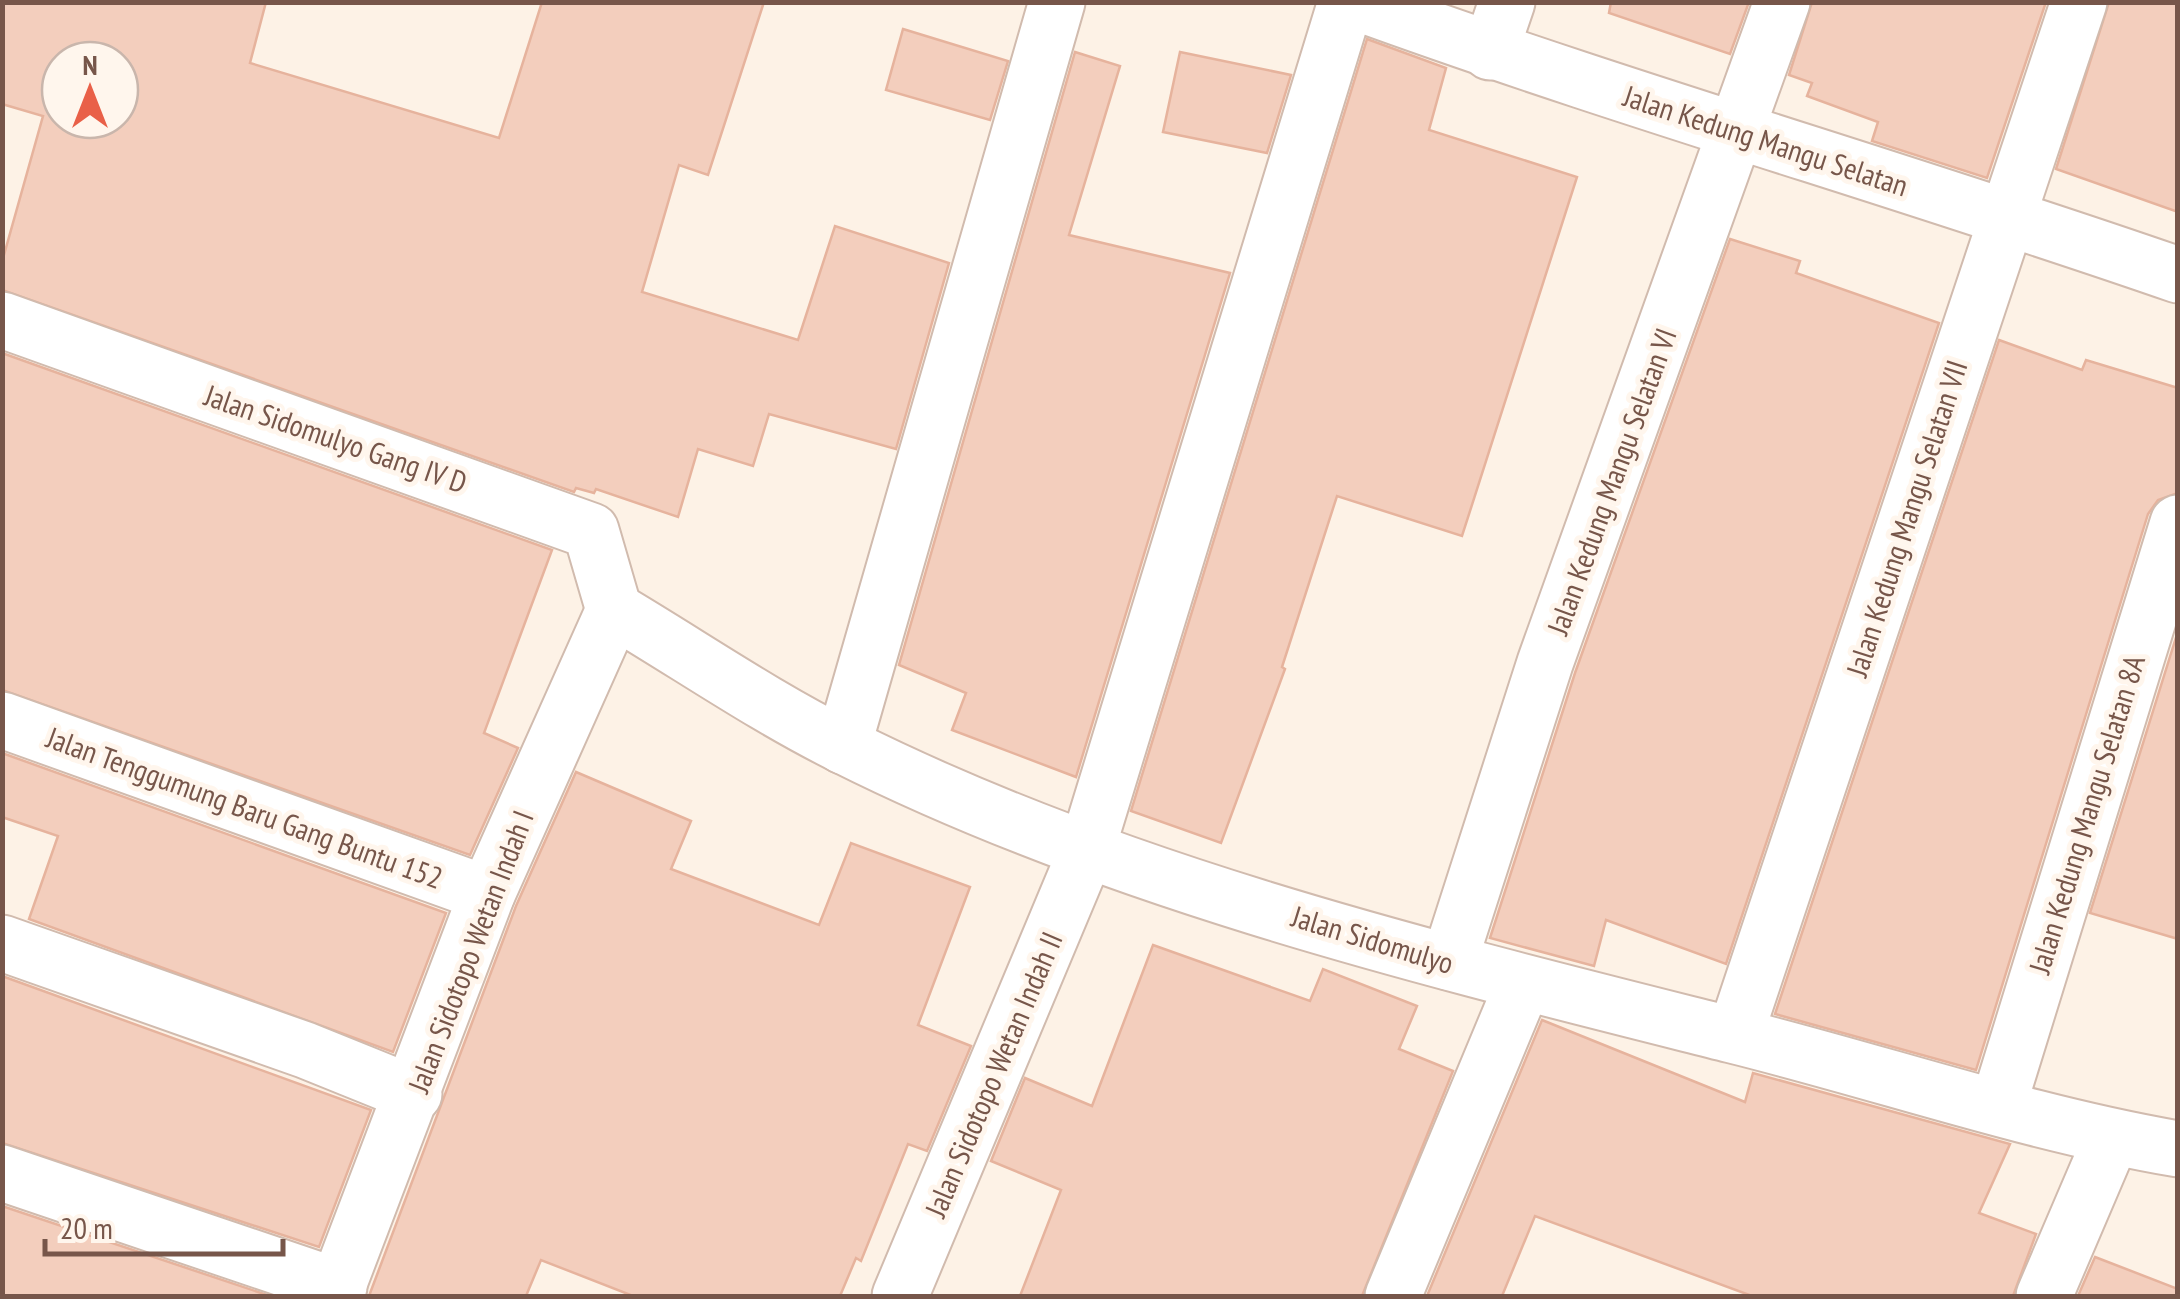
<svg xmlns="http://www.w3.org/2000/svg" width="2180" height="1299" viewBox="0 0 2180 1299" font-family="'PT Sans Narrow',sans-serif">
  <rect width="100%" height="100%" fill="#fdf2e6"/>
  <!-- building -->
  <g fill="#f3cebd" stroke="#e6b39d" stroke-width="2.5" fill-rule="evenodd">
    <path d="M2 2H266L250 63 499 138 542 2H764L708 175 679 165 642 292 798 340 835 226 949 263 896 449 769 414 753 466 698 449 678 517 596 489 594 493 576 488 574 492 2 290V262L43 116 2 104ZM60 60H120V120H60Z"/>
    <polygon points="1611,2 1749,2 1730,54 1609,13"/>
    <polygon points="1812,2 2046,2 1987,178 1872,141 1878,122 1807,96 1812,83 1789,75"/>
    <polygon points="2109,2 2178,2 2178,212 2056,169"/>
    <polygon points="903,29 1008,61 990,120 886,90"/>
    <polygon points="1367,39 1446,68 1429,130 1577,177 1462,536 1337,496 1282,667 1285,669 1221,843 1131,811"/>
    <polygon points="1075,52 1120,66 1069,235 1230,273 1076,777 952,730 966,693 899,665"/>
    <polygon points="1180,52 1291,75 1267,153 1163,132"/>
    <polygon points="1730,239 1800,261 1796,273 1939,323 1726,964 1606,920 1594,966 1490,938 1575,673"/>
    <polygon points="1999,340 2082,370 2086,360 2178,388 2178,493 2158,500 2148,514 1976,1070 1775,1014"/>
    <polygon points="2,353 552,550 484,733 518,748 470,855 2,690"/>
    <polygon points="2178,631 2178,939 2090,913"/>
    <polygon points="2,753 446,913 393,1052 29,919 58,836 2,817"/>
    <polygon points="576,772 691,821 671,869 819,925 851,843 970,887 918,1025 971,1046 927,1151 908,1144 861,1261 856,1258 840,1296 633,1296 541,1260 526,1296 369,1296 516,906"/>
    <polygon points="1153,945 1310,1001 1323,969 1417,1006 1399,1049 1453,1071 1362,1296 1020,1296 1061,1190 991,1161 1025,1078 1092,1106"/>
    <polygon points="2,976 371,1110 319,1247 2,1143"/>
    <polygon points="1542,1020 1745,1102 1753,1073 2010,1144 1979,1213 2036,1234 2013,1296 1752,1296 1535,1216 1502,1296 1427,1296"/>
    <polygon points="2,1206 270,1296 2,1296"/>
    <polygon points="2095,1257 2178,1289 2178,1296 2078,1296"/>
  </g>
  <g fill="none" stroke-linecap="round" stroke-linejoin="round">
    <defs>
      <g id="street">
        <path d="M1355 2C1627 101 1905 180 2178 275"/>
        <polyline points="1490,52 1507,2"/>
        <polyline points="2,320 591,531 614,610"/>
        <path d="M614 610C690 655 765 707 844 746 1119 884 1435 960 1732 1035 1881 1072 2027 1123 2178 1149"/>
        <polyline points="2,720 487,894"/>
        <polyline points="843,746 1057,2"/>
        <polyline points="2,943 305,1050 414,1094"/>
        <polyline points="1449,962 1545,663 1782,2"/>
        <polyline points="1735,1035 2079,2"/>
        <polyline points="1998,1106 2178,523"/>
        <polyline points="2,1173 339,1287"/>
        <polyline points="334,1296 487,894 614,610"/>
        <polyline points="900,1296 1086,852 1346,2"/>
        <polyline points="1393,1296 1523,984"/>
        <polyline points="2044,1296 2112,1137"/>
      </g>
    </defs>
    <!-- street casing -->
    <use href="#street" stroke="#d1bbae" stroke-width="59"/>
    <!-- street -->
    <use href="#street" stroke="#fff" stroke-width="55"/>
  </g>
  <g text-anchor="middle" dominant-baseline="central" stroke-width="10" stroke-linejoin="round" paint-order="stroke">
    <!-- street labels -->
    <g font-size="30" fill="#77564a" stroke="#fff6ed">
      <text transform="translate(1766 140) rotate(18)">Jalan Kedung Mangu Selatan</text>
      <text transform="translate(336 438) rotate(19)">Jalan Sidomulyo Gang IV D</text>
      <text transform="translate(1611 481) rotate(-70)">Jalan Kedung Mangu Selatan VI</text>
      <text transform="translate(1906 518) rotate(-72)">Jalan Kedung Mangu Selatan VII</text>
      <text transform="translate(245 807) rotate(20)">Jalan Tenggumung Baru Gang Buntu 152</text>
      <text transform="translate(2086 814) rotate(-73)">Jalan Kedung Mangu Selatan 8A</text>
      <text transform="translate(1373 939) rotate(17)">Jalan Sidomulyo</text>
      <text transform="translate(470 951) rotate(-69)">Jalan Sidotopo Wetan Indah I</text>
      <text transform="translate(993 1074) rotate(-67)">Jalan Sidotopo Wetan Indah II</text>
    </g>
  </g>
  <!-- border -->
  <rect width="2180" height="1299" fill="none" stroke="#77564a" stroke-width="10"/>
  <!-- north arrow -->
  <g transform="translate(90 90)"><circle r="48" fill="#fff6ed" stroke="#c9b6ac" stroke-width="2.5"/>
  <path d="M0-8L18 38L0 25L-18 38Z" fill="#e96048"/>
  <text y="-15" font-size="28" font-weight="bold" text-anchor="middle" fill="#77564a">N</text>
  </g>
  <!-- scale -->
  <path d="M45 1239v15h238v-15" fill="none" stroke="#77564a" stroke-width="5"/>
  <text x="60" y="1239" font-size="30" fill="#77564a" stroke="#fff6ed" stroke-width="8" paint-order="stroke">20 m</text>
</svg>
